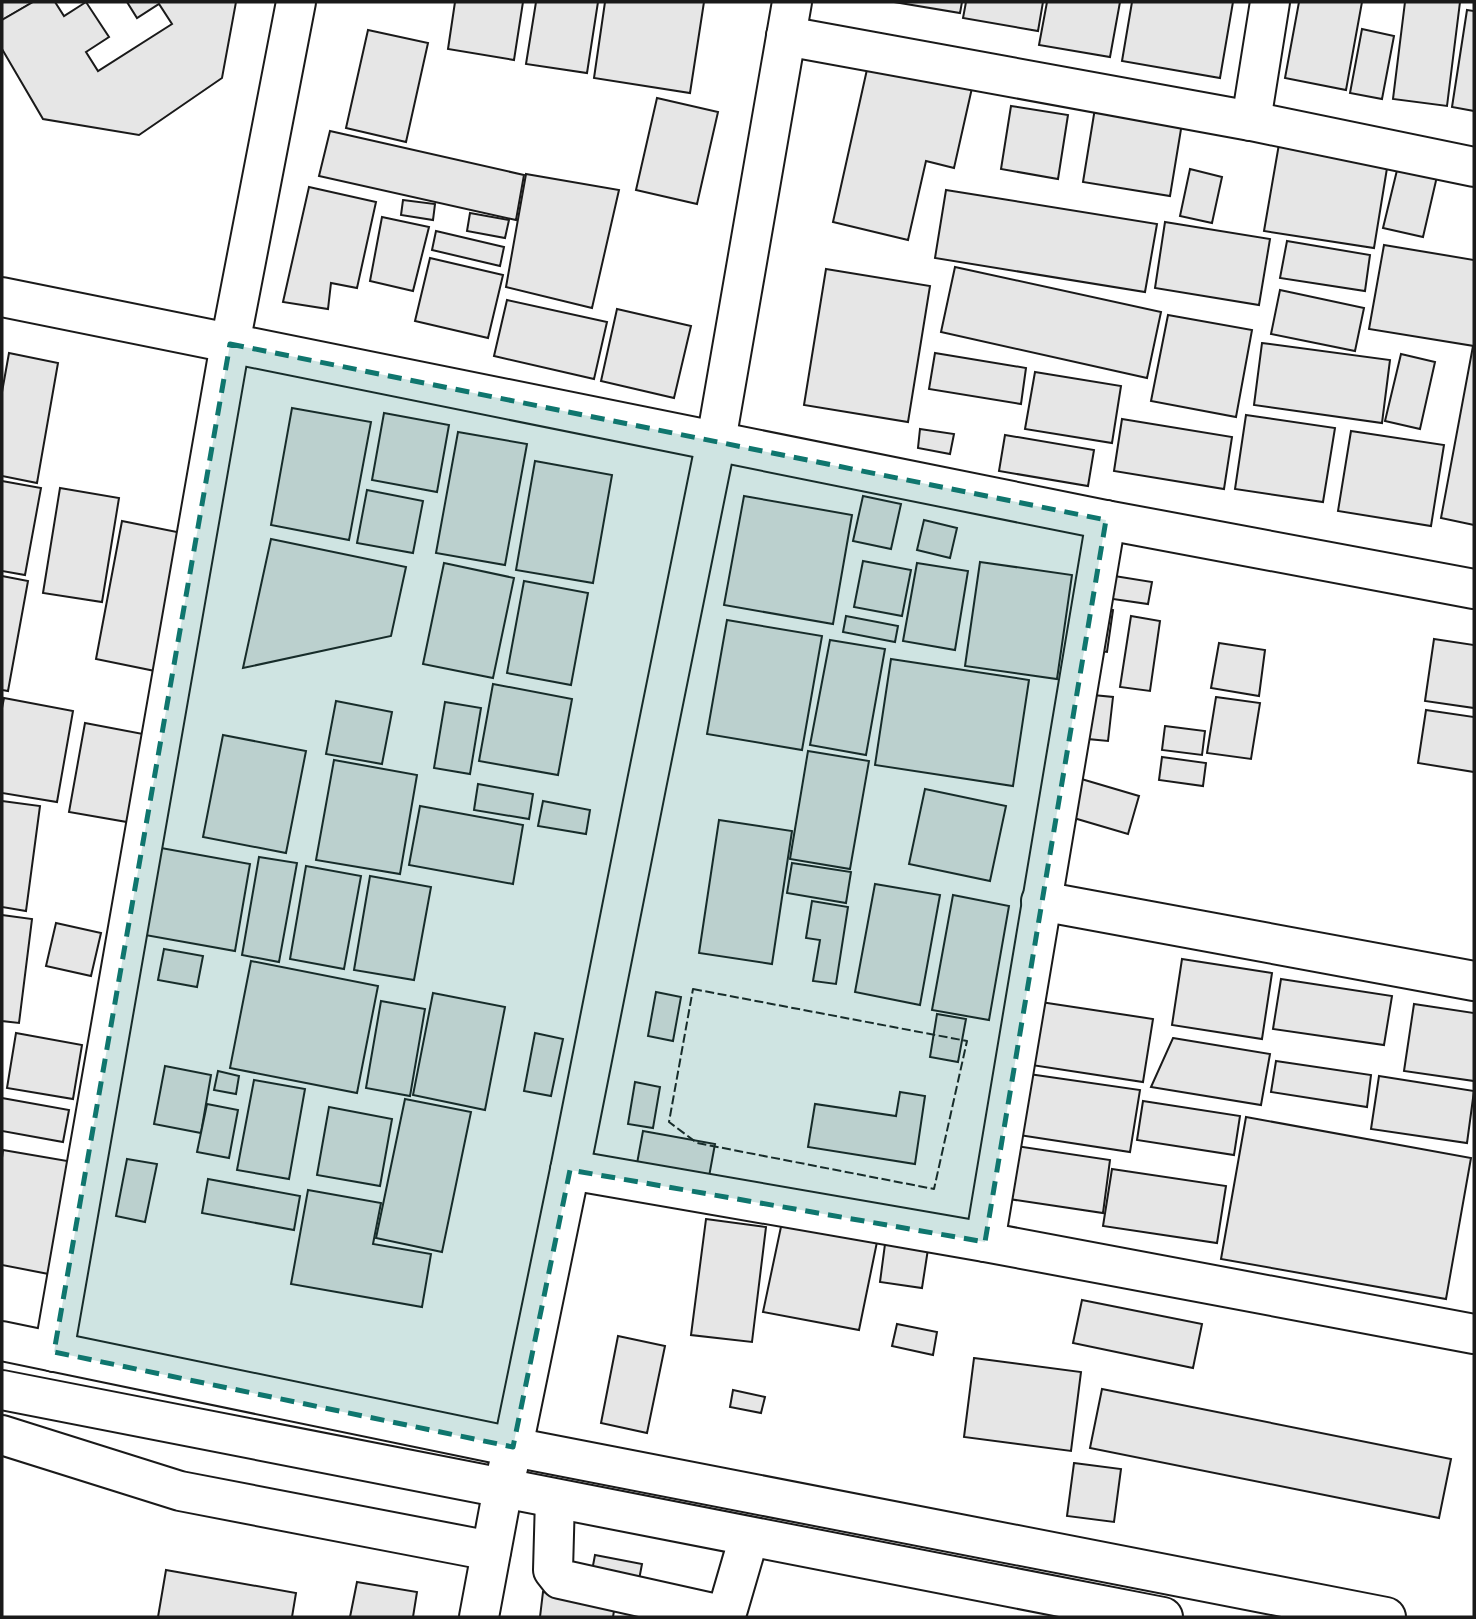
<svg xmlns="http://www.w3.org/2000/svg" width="1476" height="1619" viewBox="0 0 1476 1619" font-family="'Alegreya Sans',sans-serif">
  <rect width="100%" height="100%" fill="#fff"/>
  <!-- building -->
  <g fill="#e6e6e6" stroke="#1a1a1a" stroke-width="2">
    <polygon points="2,2 33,2 2,20"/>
    <polygon points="33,2 55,2 64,16 86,2 109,37 86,52 98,71 172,24 159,4 137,18 127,2 236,2 222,78 139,135 43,119 2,49 2,20"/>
    <polygon points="455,2 523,2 514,60 448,49"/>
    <polygon points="536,2 598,2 587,73 526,64"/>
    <polygon points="605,2 704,2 690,93 594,78"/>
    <polygon points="894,2 962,2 960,13"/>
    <polygon points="966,2 1043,2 1038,31 963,18"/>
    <polygon points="1047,2 1120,2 1110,57 1039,45"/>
    <polygon points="1132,2 1233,2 1220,78 1122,61"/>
    <polygon points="1299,2 1362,2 1346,90 1285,78"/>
    <polygon points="1405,2 1460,2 1447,106 1393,99"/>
    <polygon points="1467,10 1474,11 1474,111 1452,107"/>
    <polygon points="1362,29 1394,36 1382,99 1350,93"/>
    <polygon points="368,30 428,43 406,142 346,128"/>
    <polygon points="870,56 974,79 954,168 926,161 908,240 833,222"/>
    <polygon points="657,98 718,112 697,204 636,190"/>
    <polygon points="1096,102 1183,117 1170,196 1083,182"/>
    <polygon points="1011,106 1068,115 1058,179 1001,169"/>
    <polygon points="330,131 524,175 516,220 319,176"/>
    <polygon points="1279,144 1388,162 1374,248 1264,231"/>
    <polygon points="1399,162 1438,172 1423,237 1383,228"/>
    <polygon points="1190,169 1222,177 1212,223 1180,216"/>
    <polygon points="526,174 619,190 592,308 506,287"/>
    <polygon points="309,187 376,202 357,288 331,283 328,309 283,302"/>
    <polygon points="946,190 1157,224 1145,292 935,258"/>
    <polygon points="403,200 435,204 433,220 401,215"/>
    <polygon points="470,213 509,220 505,238 467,231"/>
    <polygon points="382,217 429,227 413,291 370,281"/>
    <polygon points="1165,222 1270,239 1259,305 1155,288"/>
    <polygon points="436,231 504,247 500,266 432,250"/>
    <polygon points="1287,241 1370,255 1365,291 1280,278"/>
    <polygon points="1384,245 1474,260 1474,346 1369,329"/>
    <polygon points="430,258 503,275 488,338 415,321"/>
    <polygon points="955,267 1161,312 1147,378 941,332"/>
    <polygon points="826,269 930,286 908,422 804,405"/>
    <polygon points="1280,290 1364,308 1355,351 1271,334"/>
    <polygon points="507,300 607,322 594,379 494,356"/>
    <polygon points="617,309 691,326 674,398 601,381"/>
    <polygon points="1168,315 1252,330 1236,417 1151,401"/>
    <polygon points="1262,343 1390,360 1382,423 1254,405"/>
    <polygon points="1473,346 1474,346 1474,525 1441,518"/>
    <polygon points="9,353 58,363 37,483 2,476 2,392"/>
    <polygon points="935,353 1026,368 1021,404 929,389"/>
    <polygon points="1401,354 1435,362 1420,429 1385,421"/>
    <polygon points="1035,372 1121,386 1112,443 1025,429"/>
    <polygon points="292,408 371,422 349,540 271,525"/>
    <polygon points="384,413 449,425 437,492 372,480"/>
    <polygon points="1246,415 1335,428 1323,502 1235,489"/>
    <polygon points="1122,419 1232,437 1224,489 1114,471"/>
    <polygon points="920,429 954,434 950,454 918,448"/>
    <polygon points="1351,431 1444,445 1431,526 1338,511"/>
    <polygon points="458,432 527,444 505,565 436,553"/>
    <polygon points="1005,435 1094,450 1088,486 999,471"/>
    <polygon points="535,461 612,475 593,583 516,570"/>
    <polygon points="2,481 41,488 25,575 2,571"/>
    <polygon points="60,488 119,498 102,602 43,593"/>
    <polygon points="367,490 423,501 413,553 357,543"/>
    <polygon points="744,496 852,515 833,624 724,605"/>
    <polygon points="863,496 901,504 891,549 853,541"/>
    <polygon points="924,520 957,528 950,558 917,550"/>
    <polygon points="122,521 182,533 155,671 96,659"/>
    <polygon points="271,539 406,567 391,636 243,668"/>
    <polygon points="863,561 911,570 902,616 854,607"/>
    <polygon points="980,562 1072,575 1057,679 965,666"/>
    <polygon points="444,563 514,578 493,678 423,664"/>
    <polygon points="917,563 968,571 955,650 903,641"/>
    <polygon points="1102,574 1152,582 1148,604 1099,597"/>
    <polygon points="2,576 28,581 8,691 2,690"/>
    <polygon points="524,581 588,593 571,685 507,673"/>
    <polygon points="1097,608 1113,610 1107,652 1091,650"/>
    <polygon points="846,616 898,626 895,642 843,632"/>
    <polygon points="1131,616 1160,621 1150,691 1120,687"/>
    <polygon points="727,620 822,636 802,750 707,734"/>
    <polygon points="1434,639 1474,645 1474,708 1425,701"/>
    <polygon points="830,640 885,649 866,755 810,745"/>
    <polygon points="1219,643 1265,650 1259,696 1211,688"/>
    <polygon points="891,659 1029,680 1013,786 875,765"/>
    <polygon points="493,684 572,699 558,775 479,761"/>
    <polygon points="1093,695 1113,697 1108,741 1088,739"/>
    <polygon points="1216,697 1260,703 1251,759 1207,753"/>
    <polygon points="4,698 73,711 57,802 2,793 2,708"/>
    <polygon points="336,701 392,712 382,764 326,754"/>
    <polygon points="445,702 481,708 470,774 434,768"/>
    <polygon points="1426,710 1474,717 1474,772 1418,763"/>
    <polygon points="85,723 143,734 127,822 69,812"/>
    <polygon points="1165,726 1205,731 1202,755 1162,750"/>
    <polygon points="223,735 306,751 286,853 203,837"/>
    <polygon points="808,751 869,761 850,869 790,859"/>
    <polygon points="1162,757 1206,763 1203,786 1159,780"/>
    <polygon points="334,760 417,775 400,874 316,860"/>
    <polygon points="1078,778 1139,796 1128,834 1067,816"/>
    <polygon points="478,784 533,794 529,819 474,810"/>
    <polygon points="925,789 1006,806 990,881 909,864"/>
    <polygon points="2,801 40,806 26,911 2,907"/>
    <polygon points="543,801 590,810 586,834 538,826"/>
    <polygon points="420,806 523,825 513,884 409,865"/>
    <polygon points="719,820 792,831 772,964 699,953"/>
    <polygon points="150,846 250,864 235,951 134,933"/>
    <polygon points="259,857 297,863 279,962 242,955"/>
    <polygon points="792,863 851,872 846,903 787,893"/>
    <polygon points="306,866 361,876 344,969 290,959"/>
    <polygon points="370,876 431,887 414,980 354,970"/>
    <polygon points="875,884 940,895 920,1005 855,992"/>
    <polygon points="953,895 1009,906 989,1020 932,1010"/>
    <polygon points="812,901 848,907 836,984 813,981 820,940 806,938"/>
    <polygon points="2,915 32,919 19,1023 2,1021"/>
    <polygon points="56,923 101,933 91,976 46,966"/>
    <polygon points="164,949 203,956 197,987 158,980"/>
    <polygon points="1182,959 1272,973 1262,1039 1172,1025"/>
    <polygon points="251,961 378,986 357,1093 230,1068"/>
    <polygon points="1281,979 1392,996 1384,1045 1273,1029"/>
    <polygon points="656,992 681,997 673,1041 648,1036"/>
    <polygon points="433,993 505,1007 485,1110 413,1095"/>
    <polygon points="381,1001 425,1009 410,1096 366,1088"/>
    <polygon points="1034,1001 1153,1019 1143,1082 1025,1064"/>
    <polygon points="1414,1004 1474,1013 1474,1081 1404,1071"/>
    <polygon points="937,1014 966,1019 958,1062 930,1057"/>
    <polygon points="16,1033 82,1045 73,1099 7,1088"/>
    <polygon points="535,1033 563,1039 551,1096 524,1091"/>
    <polygon points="1173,1038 1270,1054 1261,1105 1151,1087"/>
    <polygon points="1276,1061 1371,1075 1367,1107 1271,1092"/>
    <polygon points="165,1066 211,1075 201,1133 154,1124"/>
    <polygon points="218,1071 239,1076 236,1094 214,1090"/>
    <polygon points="1022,1073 1140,1090 1130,1152 1013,1134"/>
    <polygon points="1379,1076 1474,1091 1467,1143 1371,1129"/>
    <polygon points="254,1080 305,1089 289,1179 237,1170"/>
    <polygon points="635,1082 660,1087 653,1128 628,1124"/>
    <polygon points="900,1092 925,1096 915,1164 808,1147 815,1104 896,1116"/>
    <polygon points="2,1098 69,1110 63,1142 2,1131"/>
    <polygon points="405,1099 471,1112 442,1252 376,1238"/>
    <polygon points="1143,1101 1240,1116 1234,1155 1137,1140"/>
    <polygon points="207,1104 238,1110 229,1158 197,1152"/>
    <polygon points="329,1107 392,1119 380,1186 317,1175"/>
    <polygon points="1246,1117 1471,1158 1446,1299 1221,1259"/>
    <polygon points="643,1131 715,1144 708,1182 636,1169"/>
    <polygon points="1010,1145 1110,1160 1103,1213 1002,1198"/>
    <polygon points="3,1150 79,1163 59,1276 2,1265 2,1158"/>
    <polygon points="127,1159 157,1164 145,1222 116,1216"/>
    <polygon points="1112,1169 1226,1186 1217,1243 1103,1226"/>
    <polygon points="208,1179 300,1196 294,1230 202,1213"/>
    <polygon points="308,1190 381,1203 373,1244 431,1254 422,1307 291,1284"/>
    <polygon points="706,1219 766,1227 752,1342 691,1335"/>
    <polygon points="782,1222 877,1242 859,1330 763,1312"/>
    <polygon points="885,1244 928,1249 922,1288 880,1282"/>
    <polygon points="1082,1300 1202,1324 1193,1368 1073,1343"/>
    <polygon points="897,1324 937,1332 933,1355 892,1346"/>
    <polygon points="618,1336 665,1346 647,1433 601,1423"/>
    <polygon points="974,1358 1081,1372 1071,1451 964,1437"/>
    <polygon points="1102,1389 1451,1459 1439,1518 1090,1448"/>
    <polygon points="733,1390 765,1397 761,1413 730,1407"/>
    <polygon points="1074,1463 1121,1469 1114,1522 1067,1516"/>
    <polygon points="595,1555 642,1564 638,1585 591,1576"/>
    <polygon points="166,1570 296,1593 292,1617 158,1617"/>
    <polygon points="357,1582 417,1592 413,1617 350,1617"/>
    <polygon points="543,1592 577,1597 615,1605 613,1617 540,1617"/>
  </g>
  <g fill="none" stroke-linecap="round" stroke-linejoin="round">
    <defs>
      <g id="minor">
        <polyline points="786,36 1251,121 1474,167"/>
        <polyline points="1251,121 1270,2"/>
        <polyline points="2,297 1106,520 1474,589"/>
        <polyline points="1041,901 1474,981"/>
        <polyline points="570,1170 985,1242 1474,1334"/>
        <polyline points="985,1242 1106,520"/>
        <polyline points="2,1341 513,1447 1386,1617"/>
        <polyline points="54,1352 230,344 296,2"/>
        <polyline points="2,1390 1163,1617"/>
        <polyline points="2,1435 180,1491 491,1551"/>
        <polyline points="555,1499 553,1570 560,1579 717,1614 728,1609 749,1537"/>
        <polyline points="479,1617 503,1488 513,1447 570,1170 647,782 716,441 792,2"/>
      </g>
    </defs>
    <!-- minor casing -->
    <use href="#minor" stroke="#1a1a1a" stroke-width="42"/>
    <!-- minor -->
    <use href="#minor" stroke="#fff" stroke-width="38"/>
    <!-- fence -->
    <polygon stroke="#1a1a1a" stroke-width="2" stroke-dasharray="9 3.5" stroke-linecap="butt" points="693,989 967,1041 934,1189 697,1143 669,1122"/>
  </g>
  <!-- marked area -->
  <path fill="#0f766e" fill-opacity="0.2" stroke="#0f766e" stroke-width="5" stroke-dasharray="14 9" stroke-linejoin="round" d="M230 344 1106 520 985 1242 570 1170 513 1447 54 1352Z"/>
  <!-- border -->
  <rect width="1476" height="1619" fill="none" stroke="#1a1a1a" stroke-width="7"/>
</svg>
